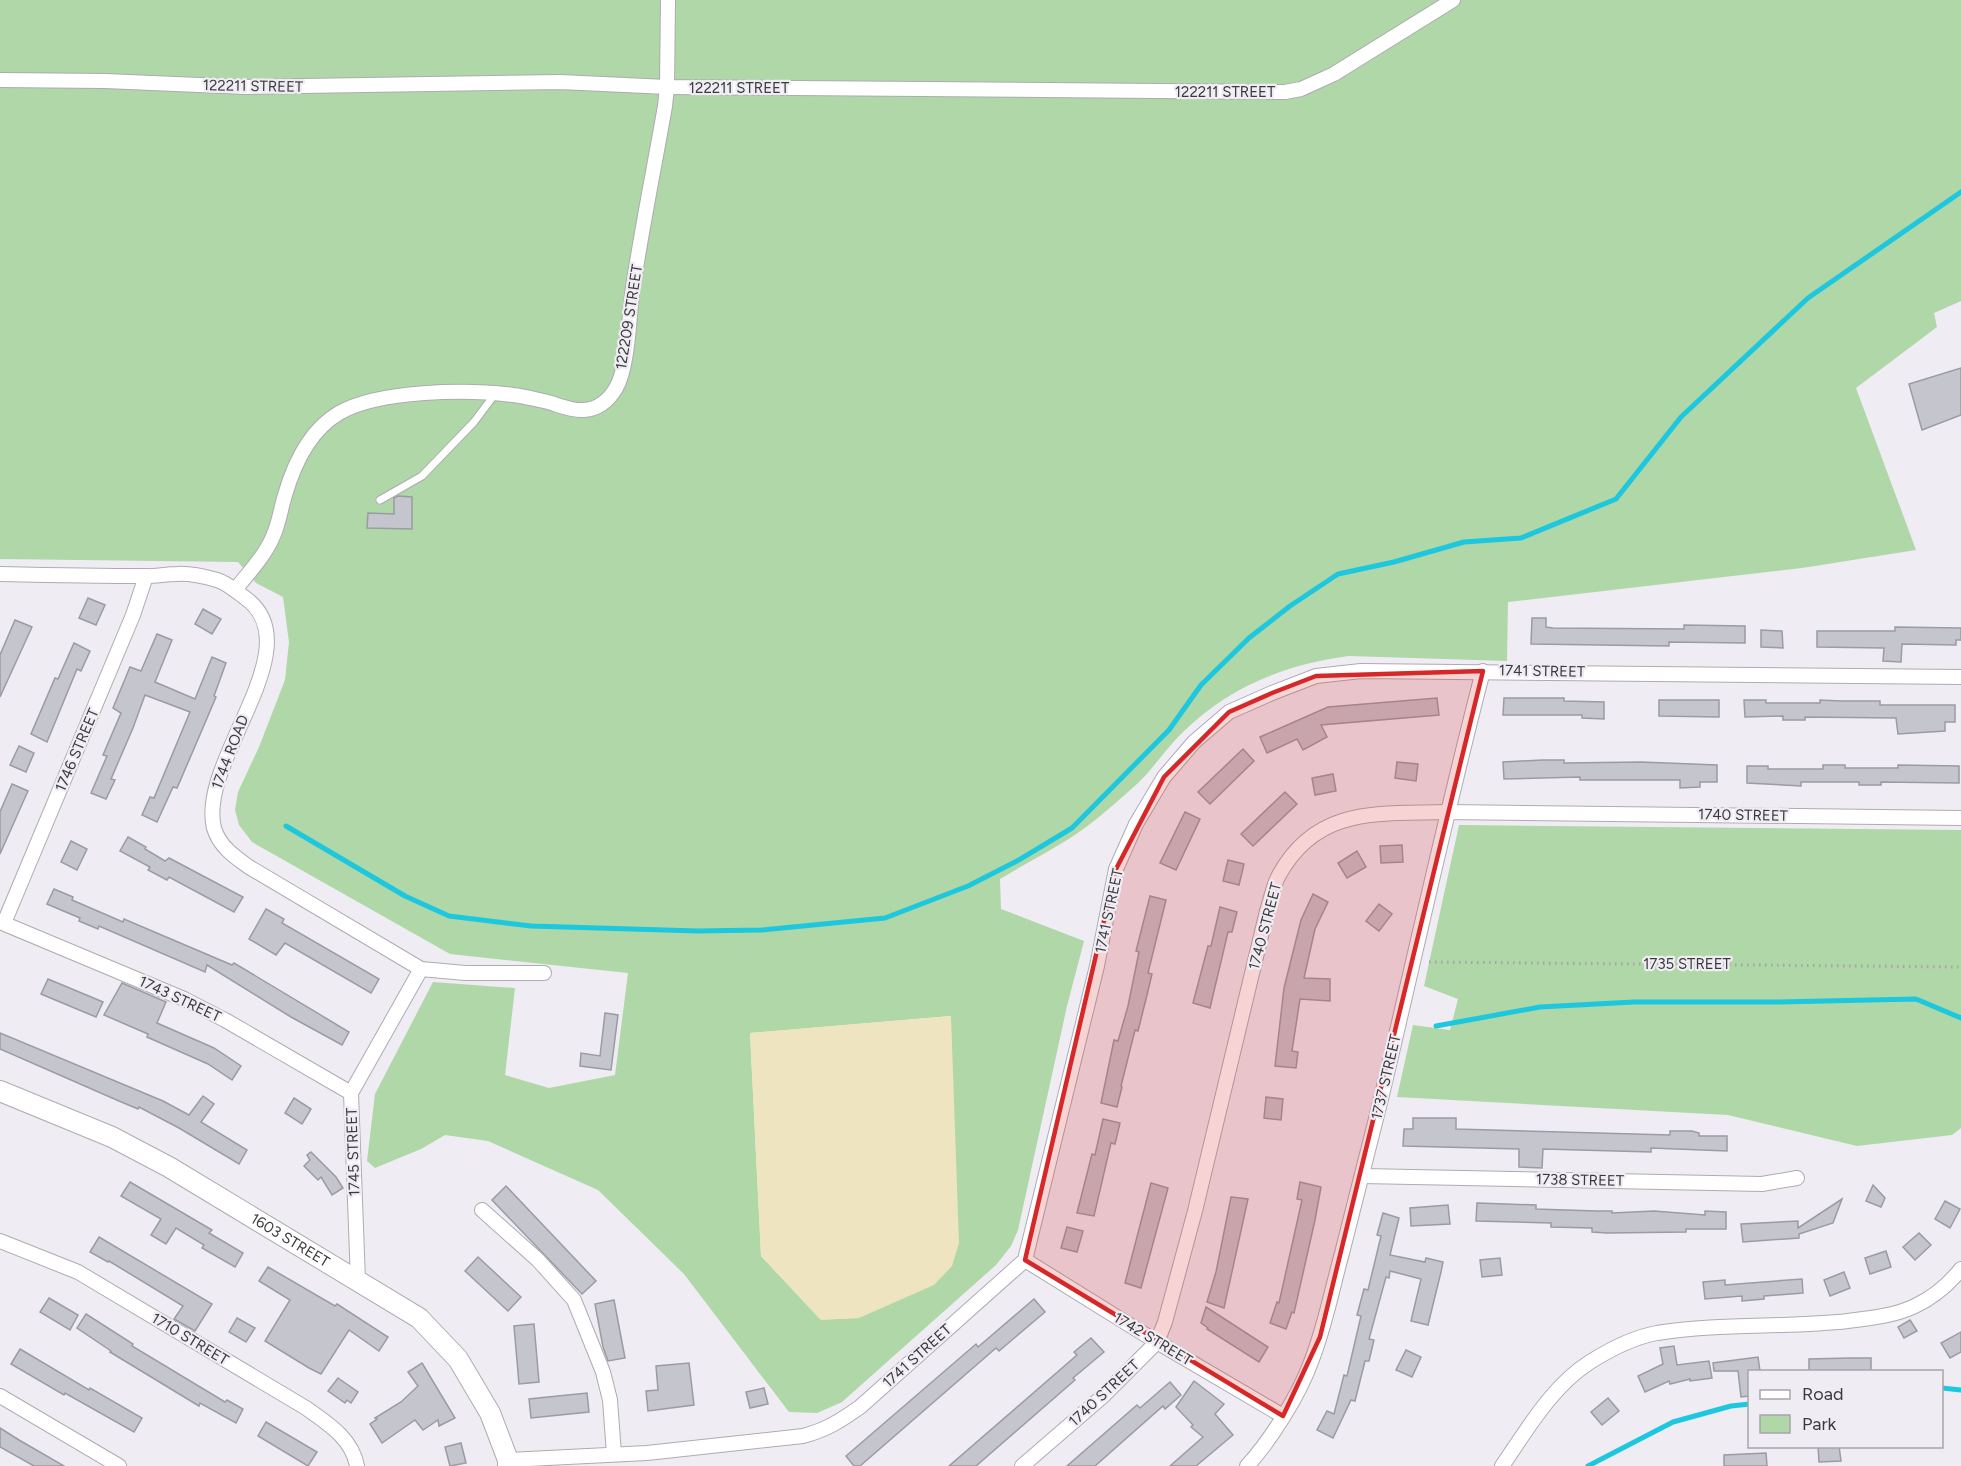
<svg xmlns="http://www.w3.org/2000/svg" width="1961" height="1466" viewBox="0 0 1961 1466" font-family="Figtree,sans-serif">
  <rect width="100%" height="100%" fill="#efecf4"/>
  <!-- green -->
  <g fill="#afd7a7" fill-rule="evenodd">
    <path d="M0 0H1961V301L1934 313 1937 327 1856 388 1916 550 1802 568 1508 602 1507 661 1349 656C1286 664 1229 687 1183 732 1166 748 1154 768 1138 783 1121 798 1104 814 1086 827 1059 847 1028 862 1000 879L1001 909 1084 941 1067 1006 1018 1230 1011 1246 996 1265 842 1402 817 1413 789 1412 684 1274 598 1190 488 1141 445 1135 421 1149 375 1168 367 1161 375 1094 433 982 515 988 505 1075 549 1088 615 1075 628 973 450 954 252 842 239 825 235 810 238 792 259 747 285 680 289 642 283 597 256 583 238 562 0 559ZM951 1016 859 1318 820 1319 761 1256 750 1033Z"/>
    <polygon points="1459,825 1961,830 1961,1128 1952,1135 1857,1146 1728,1115 1397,1097 1413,1025 1450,1030 1458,999 1424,986"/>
  </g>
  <!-- sand -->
  <polygon fill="#eee4bf" points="951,1016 959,1243 952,1266 934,1285 859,1318 821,1320 761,1256 750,1033"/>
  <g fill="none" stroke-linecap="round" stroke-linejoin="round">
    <!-- stream -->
    <g stroke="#1dc7dd" stroke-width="5">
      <polyline points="286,826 405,896 449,916 531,926 698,931 761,930 885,918 968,886 1017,861 1072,828 1169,730 1201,685 1249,638 1290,606 1338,574 1394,562 1464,542 1521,538 1616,499 1681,417 1808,298 1961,192"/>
      <polyline points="1436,1026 1540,1007 1634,1002 1777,1002 1916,999 1961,1018"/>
      <polyline points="1942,1388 1961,1390"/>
      <polyline points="1588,1466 1673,1422 1731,1406 1750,1404"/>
    </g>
  </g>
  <!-- building -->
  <g fill="#c5c5cd" stroke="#9b9ba3" stroke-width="1.5">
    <polygon points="1961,368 1961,415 1922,430 1909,384"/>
    <polygon points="398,496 412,497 412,529 367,528 368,513 394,514 394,498"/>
    <polygon points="88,598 105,605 96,625 79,618"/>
    <polygon points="203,609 221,619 212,634 195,624"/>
    <polygon points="1532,618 1546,618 1546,627 1553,628 1684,629 1684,625 1745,626 1745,643 1669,642 1669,646 1531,644"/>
    <polygon points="15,620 32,627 0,697 0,655"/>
    <polygon points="1895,627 1961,628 1961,640 1956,640 1956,645 1902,644 1901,662 1883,661 1884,648 1817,647 1817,631 1895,631"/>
    <polygon points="1761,630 1782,631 1783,648 1761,647"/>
    <polygon points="157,634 172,640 155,682 195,699 212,657 226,663 214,696 216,697 193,751 177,788 173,787 157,822 142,815 150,797 154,798 190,712 145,695 133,728 111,779 115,780 106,799 91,793 107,756 103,755 121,713 113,708 130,667 141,671"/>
    <polygon points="74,643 90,651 81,671 77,669 47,742 31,734 55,678 58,679"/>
    <polygon points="1437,698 1439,715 1321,725 1327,737 1303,750 1297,739 1267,753 1260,737 1328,707"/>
    <polygon points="1504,698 1564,698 1564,701 1604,702 1604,719 1582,718 1582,715 1503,715"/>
    <polygon points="1659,700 1719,700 1719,717 1659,716"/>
    <polygon points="1744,700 1766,700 1766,703 1820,703 1820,700 1841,701 1880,701 1880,705 1955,705 1955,722 1945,722 1945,731 1898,734 1896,718 1805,717 1805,720 1783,720 1783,716 1745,717"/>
    <polygon points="19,746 34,753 26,772 10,765"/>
    <polygon points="1243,749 1254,761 1210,804 1198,792"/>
    <polygon points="1542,760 1564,760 1564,763 1641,762 1717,765 1717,782 1700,782 1700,787 1680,788 1680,780 1580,780 1580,777 1504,779 1503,762"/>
    <polygon points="1397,762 1418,764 1416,781 1395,778"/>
    <polygon points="1823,765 1845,765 1845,768 1898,768 1898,765 1959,766 1959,783 1881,782 1881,785 1859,785 1859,782 1801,782 1801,786 1747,783 1747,766 1768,766 1768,769 1823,769"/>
    <polygon points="1333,774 1336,791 1315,795 1312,778"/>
    <polygon points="12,784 28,791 0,854 0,812"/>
    <polygon points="1285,792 1297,804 1253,846 1241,834"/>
    <polygon points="1185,812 1200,819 1176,870 1160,863"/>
    <polygon points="128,837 146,847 145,849 165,861 169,858 243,897 234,912 169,877 167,880 148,870 150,867 120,851"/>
    <polygon points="71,841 87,849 77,870 61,862"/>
    <polygon points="1402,845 1403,862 1381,863 1380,846"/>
    <polygon points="1357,851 1366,867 1347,878 1338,863"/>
    <polygon points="1228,860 1244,864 1239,885 1223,881"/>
    <polygon points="54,889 73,897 72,900 123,922 124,919 232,965 234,963 349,1032 342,1045 291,1017 207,965 205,972 99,926 98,929 79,921 80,918 47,904"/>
    <polygon points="1313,894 1328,902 1315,929 1304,978 1330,979 1330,1001 1300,999 1292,1051 1298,1052 1296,1068 1275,1066 1284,988 1301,920"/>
    <polygon points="1150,896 1166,900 1148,973 1152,974 1147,995 1138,1031 1135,1030 1121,1086 1122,1087 1117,1107 1101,1103 1114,1040 1118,1041 1128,1006 1139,952 1136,951"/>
    <polygon points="1379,904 1392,914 1379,931 1366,921"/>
    <polygon points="1220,907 1237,912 1232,932 1228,932 1210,1008 1193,1003 1208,946 1211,946"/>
    <polygon points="266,909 284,919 282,923 379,979 371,993 285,943 276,955 249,939"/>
    <polygon points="48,979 103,1002 96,1017 41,994"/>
    <polygon points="122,983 166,1002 157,1023 214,1048 241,1066 232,1080 208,1064 147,1037 148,1034 104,1015"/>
    <polygon points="605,1013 618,1015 611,1070 580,1066 581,1053 600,1056"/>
    <polygon points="0,1033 163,1101 189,1115 203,1096 214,1104 201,1122 247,1150 239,1164 179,1128 139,1107 138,1109 119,1101 0,1049"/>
    <polygon points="1266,1097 1283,1099 1281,1120 1264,1118"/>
    <polygon points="294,1098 311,1109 302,1124 285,1113"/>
    <polygon points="1413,1118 1456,1118 1456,1129 1670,1135 1670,1131 1692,1131 1699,1133 1699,1136 1727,1136 1727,1151 1651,1148 1651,1152 1543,1149 1542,1168 1519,1167 1519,1149 1403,1146 1404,1129 1413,1129"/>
    <polygon points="1103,1119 1120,1123 1115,1144 1111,1143 1094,1216 1077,1213 1092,1154 1095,1155"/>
    <polygon points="311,1152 336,1177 343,1188 332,1195 321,1177 318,1180 304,1166 310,1160 307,1155"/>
    <polygon points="130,1182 212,1230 209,1233 243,1253 235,1267 202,1248 204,1245 176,1228 166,1244 151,1235 161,1219 121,1196"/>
    <polygon points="1300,1182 1321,1187 1315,1220 1294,1313 1292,1312 1286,1329 1270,1323 1277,1302 1279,1303 1302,1200 1297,1199"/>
    <polygon points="1151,1183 1168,1188 1141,1288 1125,1283"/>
    <polygon points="1873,1185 1885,1198 1881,1207 1866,1201"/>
    <polygon points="506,1186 596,1281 582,1294 492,1200"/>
    <polygon points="1231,1197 1248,1199 1224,1308 1207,1302 1216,1272"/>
    <polygon points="1842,1199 1833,1223 1799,1234 1799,1238 1743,1242 1741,1224 1798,1221 1798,1228"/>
    <polygon points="1945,1201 1960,1209 1950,1228 1935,1219"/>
    <polygon points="1477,1203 1536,1205 1536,1209 1596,1211 1612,1211 1612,1213 1654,1211 1705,1215 1705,1211 1726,1212 1726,1229 1686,1229 1686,1232 1607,1233 1592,1232 1592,1228 1551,1227 1551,1223 1476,1221"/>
    <polygon points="1448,1205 1450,1224 1411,1226 1410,1208"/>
    <polygon points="1383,1213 1399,1218 1390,1255 1425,1262 1426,1258 1443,1262 1441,1272 1428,1325 1411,1321 1421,1279 1390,1271 1389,1278 1386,1277 1369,1339 1374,1340 1369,1361 1365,1361 1355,1401 1351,1400 1333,1438 1317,1430 1327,1411 1334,1414 1344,1375 1347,1376 1361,1316 1357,1315 1364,1289 1368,1290 1381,1236 1377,1235"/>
    <polygon points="1067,1227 1083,1231 1077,1252 1061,1248"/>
    <polygon points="1919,1233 1931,1245 1915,1260 1903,1247"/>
    <polygon points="99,1237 212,1304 195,1331 174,1319 183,1306 109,1261 108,1262 90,1252"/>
    <polygon points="1886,1251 1891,1267 1870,1274 1865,1258"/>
    <polygon points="478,1257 521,1297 508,1311 465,1271"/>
    <polygon points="1500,1258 1502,1275 1482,1277 1480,1260"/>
    <polygon points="268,1267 335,1306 337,1304 388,1337 379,1351 349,1330 321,1374 309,1368 265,1341 290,1300 259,1281"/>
    <polygon points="1844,1272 1850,1288 1830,1296 1824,1280"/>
    <polygon points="1802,1279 1803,1293 1764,1296 1764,1299 1742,1301 1742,1296 1705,1299 1703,1282 1725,1280 1725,1285"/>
    <polygon points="49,1298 78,1315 70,1330 40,1312"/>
    <polygon points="1034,1299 1045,1312 999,1351 996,1348 860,1466 854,1466 846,1456 976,1344 978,1347"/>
    <polygon points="614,1300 625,1358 608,1361 603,1347 595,1304"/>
    <polygon points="1206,1307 1268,1347 1259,1362 1207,1329 1208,1328 1201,1323"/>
    <polygon points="86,1314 133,1344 132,1346 225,1402 227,1400 243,1409 236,1423 200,1403 199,1406 110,1352 111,1351 77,1328"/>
    <polygon points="237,1318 255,1328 246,1342 229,1332"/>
    <polygon points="1910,1320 1917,1331 1904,1338 1898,1327"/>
    <polygon points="534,1324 539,1382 519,1384 514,1326"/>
    <polygon points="1961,1332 1961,1352 1950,1358 1941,1343"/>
    <polygon points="1091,1338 1104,1352 1073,1378 1075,1380 976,1466 949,1466 1077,1355 1074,1352"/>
    <polygon points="1674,1346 1677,1365 1709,1361 1712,1378 1690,1381 1690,1379 1670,1384 1669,1381 1645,1392 1638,1376 1663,1364 1660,1348"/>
    <polygon points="20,1349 89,1390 90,1388 142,1418 134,1432 65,1393 64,1395 11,1364"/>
    <polygon points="1406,1350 1421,1357 1412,1377 1396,1370"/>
    <polygon points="1758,1357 1760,1371 1749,1371 1749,1396 1741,1397 1738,1371 1714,1371 1713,1363"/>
    <polygon points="1850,1358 1871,1358 1871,1371 1809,1371 1809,1359"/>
    <polygon points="422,1363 455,1418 439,1426 438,1420 423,1430 415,1420 382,1443 370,1424 377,1419 375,1418 401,1402 418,1386 408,1372"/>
    <polygon points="689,1363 694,1405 648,1411 646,1391 658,1390 656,1366"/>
    <polygon points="338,1378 358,1392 351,1403 347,1400 345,1403 328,1391"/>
    <polygon points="1194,1381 1224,1404 1215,1414 1233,1435 1196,1466 1170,1466 1203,1437 1191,1427 1193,1425 1176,1407"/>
    <polygon points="1170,1382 1181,1395 1165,1409 1163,1406 1095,1466 1067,1466 1137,1405 1140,1408"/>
    <polygon points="764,1388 768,1404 750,1408 746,1392"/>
    <polygon points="587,1393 589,1412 531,1418 529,1399"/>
    <polygon points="1608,1398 1619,1411 1602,1425 1591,1412"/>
    <polygon points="266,1422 317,1452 308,1466 258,1436"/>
    <polygon points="0,1428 19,1440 64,1466 34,1466 0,1447"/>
    <polygon points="461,1443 466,1463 450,1466 445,1447"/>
    <polygon points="1818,1446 1839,1446 1841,1461 1819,1462"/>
    <polygon points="1766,1453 1767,1466 1724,1466 1724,1455"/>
  </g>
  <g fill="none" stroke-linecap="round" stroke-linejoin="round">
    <defs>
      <polyline id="lane" points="380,500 422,476 474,422 495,394"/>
      <g id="street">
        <polyline points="0,80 105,81 246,87 560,82 667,87 1285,92 1301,89 1334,74 1453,0"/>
        <path d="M0 574C47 575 94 576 141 576 153 577 165 574 177 574 189 573 206 577 217 580 227 583 236 591 244 597 315 646 197 760 214 828 219 846 235 857 249 867L421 969 465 973H544"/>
        <path d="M235 590C249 572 266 555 274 534 279 522 281 508 285 495 294 464 310 430 339 413 379 390 467 389 513 395 523 396 534 399 544 401 557 404 570 411 584 410 598 409 609 400 616 388 628 368 629 319 632 294 641 232 654 169 665 106L667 87 668 0"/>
        <polyline points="0,922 184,999 225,1020 351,1093"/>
        <polyline points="4,923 133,615 146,576"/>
        <polyline points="1362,1176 1762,1184 1797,1178"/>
        <polyline points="482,1210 538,1260 574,1300 603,1372 610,1400 614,1454"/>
        <path d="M0 1241 78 1272 306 1408C327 1423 352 1438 357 1466"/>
        <polyline points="1025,1260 1157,1342 1283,1416"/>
        <polyline points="358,1281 351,1093 421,969"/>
        <polyline points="0,1396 119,1466"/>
        <path d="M508 1460 647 1453 803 1436C826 1430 840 1421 860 1407L1025 1260 1097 966 1116 869 1136 824 1164 777 1194 742 1229 712 1272 693 1316 676 1361 671 1961 677"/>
        <path d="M1022 1466 1102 1397 1157 1342 1165 1322 1195 1211 1267 911C1271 899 1273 886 1279 875 1317 806 1378 814 1446 812L1961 818"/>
        <path d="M1247 1466C1271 1440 1299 1395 1311 1362 1325 1327 1332 1289 1342 1253 1355 1202 1368 1150 1381 1099 1415 956 1446 813 1483 671"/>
        <path d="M1502 1466C1527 1430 1552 1386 1590 1362 1609 1350 1635 1337 1657 1333 1720 1323 1785 1328 1848 1321 1871 1318 1894 1316 1915 1306 1932 1298 1949 1284 1961 1269"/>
      </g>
      <g id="secondary">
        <path id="s1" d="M0 1091 112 1137 169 1167 419 1318 458 1359 490 1413 508 1460V1466"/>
      </g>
    </defs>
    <!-- lane casing -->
    <use href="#lane" stroke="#aeabb2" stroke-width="9"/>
    <!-- street casing -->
    <use href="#street" stroke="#aeabb2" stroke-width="16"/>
    <!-- secondary casing -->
    <use href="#secondary" stroke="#aeabb2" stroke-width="22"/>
    <!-- path -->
    <polyline stroke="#a6a4aa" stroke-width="3" stroke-dasharray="1.5 4.5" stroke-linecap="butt" points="1429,962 1961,967"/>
    <!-- lane -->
    <use href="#lane" stroke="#fff" stroke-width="7"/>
    <!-- street -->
    <use href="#street" stroke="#fff" stroke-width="14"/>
    <!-- secondary -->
    <use href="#secondary" stroke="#fff" stroke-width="20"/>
  </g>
  <!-- marked area -->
  <path fill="#d62828" fill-opacity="0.2" stroke="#d62828" stroke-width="4.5" stroke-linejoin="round" d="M1483 671 1320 1337 1283 1416 1025 1260 1116 869 1164 777 1229 712 1272 693 1316 676Z"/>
  <g text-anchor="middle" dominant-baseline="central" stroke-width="4.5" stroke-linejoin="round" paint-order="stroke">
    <!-- street labels -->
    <g font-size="15" fill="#3b3a3d" stroke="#efecf4">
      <text transform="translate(253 86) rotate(1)">122211 STREET</text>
      <text x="739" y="88">122211 STREET</text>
      <text x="1225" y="92">122211 STREET</text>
      <text transform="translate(629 317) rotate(-81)">122209 STREET</text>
      <text transform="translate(1542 671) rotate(1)">1741 STREET</text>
      <text transform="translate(77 750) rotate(-67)">1746 STREET</text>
      <text transform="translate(230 752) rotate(-69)">1744 ROAD</text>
      <text transform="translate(1743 815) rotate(1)">1740 STREET</text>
      <text transform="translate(1109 911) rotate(-78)">1741 STREET</text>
      <text transform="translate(1265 926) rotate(-75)">1740 STREET</text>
      <text x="1687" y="964">1735 STREET</text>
      <text transform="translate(180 999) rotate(25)">1743 STREET</text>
      <text transform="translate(1386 1077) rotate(-77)">1737 STREET</text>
      <text transform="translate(353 1152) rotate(-92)">1745 STREET</text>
      <text transform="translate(1580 1180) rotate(1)">1738 STREET</text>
      <text stroke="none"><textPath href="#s1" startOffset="327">1603 STREET</textPath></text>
      <text transform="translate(190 1339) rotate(31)">1710 STREET</text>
      <text transform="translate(1153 1339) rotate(31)">1742 STREET</text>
      <text transform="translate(917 1356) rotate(-42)">1741 STREET</text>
      <text transform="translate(1104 1393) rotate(-43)">1740 STREET</text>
    </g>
  </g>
  <!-- legend -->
  <rect x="1748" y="1370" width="195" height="78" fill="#efecf4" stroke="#a7a5ab" stroke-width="1.5"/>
  <rect x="1760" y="1390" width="30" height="9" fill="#ffffff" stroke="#a7a5ab" stroke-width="1.5"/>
  <text x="1802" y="1400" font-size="18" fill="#3b3a3d">Road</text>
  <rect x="1760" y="1415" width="30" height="18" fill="#afd7a7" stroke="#a7a5ab" stroke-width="1.5"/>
  <text x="1802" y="1430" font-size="18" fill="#3b3a3d">Park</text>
</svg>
